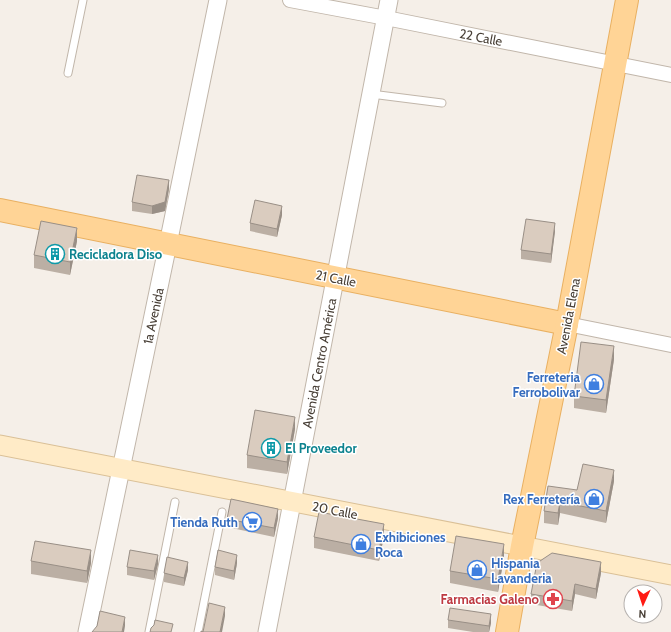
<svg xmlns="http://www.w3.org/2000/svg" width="671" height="632" viewBox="0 0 671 632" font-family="Cabin,sans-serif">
  <rect width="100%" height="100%" fill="#f5efe8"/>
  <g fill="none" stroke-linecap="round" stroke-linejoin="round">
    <defs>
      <g id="service">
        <polyline points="68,73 83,0"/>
        <polyline points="371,94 442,103"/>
        <polyline points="149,632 175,502"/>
        <polyline points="198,632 222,512"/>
      </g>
      <g id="minor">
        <polyline points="290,0 386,18 671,75"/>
        <polyline points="567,324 671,345"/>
      </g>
      <g id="tertiary">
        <polyline points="87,632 168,244 218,0"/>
        <polyline points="267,632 389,0"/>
      </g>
      <polyline id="secondary" points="0,445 671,575"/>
      <g id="primary">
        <polyline points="0,210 567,324"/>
        <polyline points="507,632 522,546 567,324 627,0"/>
      </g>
    </defs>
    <!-- service casing -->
    <use href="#service" stroke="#c1b6aa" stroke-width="9"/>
    <!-- minor casing -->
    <use href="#minor" stroke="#c1b6aa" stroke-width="16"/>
    <!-- tertiary casing -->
    <use href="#tertiary" stroke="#c1b6aa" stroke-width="19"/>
    <!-- secondary casing -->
    <use href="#secondary" stroke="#dac097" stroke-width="21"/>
    <!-- primary casing -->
    <use href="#primary" stroke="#e9b061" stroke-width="24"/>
    <!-- service -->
    <use href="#service" stroke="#fff" stroke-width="7"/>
    <!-- minor -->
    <use href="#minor" stroke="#fff" stroke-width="14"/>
    <!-- tertiary -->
    <use href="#tertiary" stroke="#fff" stroke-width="17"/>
    <!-- secondary -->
    <use href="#secondary" stroke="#ffebc7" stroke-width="19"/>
    <!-- primary -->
    <use href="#primary" stroke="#ffd496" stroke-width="22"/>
  </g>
  <!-- wall -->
  <g fill="#bbafa4">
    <polygon points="169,189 165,211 152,214 132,211 132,202"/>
    <polygon points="282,215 277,237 250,231 250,223"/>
    <polygon points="555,231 551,263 521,259 521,250"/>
    <polygon points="77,241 70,275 34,268 34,255"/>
    <polygon points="614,359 606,413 574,408 574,396"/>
    <polygon points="295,429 287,474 247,468 247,455"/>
    <polygon points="614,481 606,523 560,513 558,525 544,523 544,511 577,490"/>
    <polygon points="278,518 274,537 227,527 227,519"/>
    <polygon points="384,536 379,561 314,548 314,537"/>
    <polygon points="504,557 498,592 450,583 450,571"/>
    <polygon points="31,561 91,563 87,583 31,574"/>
    <polygon points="237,563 234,580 215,575 215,567"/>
    <polygon points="158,564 154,580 127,575 127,567"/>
    <polygon points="188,570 184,586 164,582 164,573"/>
    <polygon points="601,573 596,599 575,594 572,611 531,604 531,594"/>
    <polygon points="448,620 491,623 489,632 473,632 448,628"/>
  </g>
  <!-- shaded-wall -->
  <g fill="#998f86">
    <polygon points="169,180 169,189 165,211 152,214 152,206"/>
    <polygon points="282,206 282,215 277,237 277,229"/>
    <polygon points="555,223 555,231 551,263 551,254"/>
    <polygon points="77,228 77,241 70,275 70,262"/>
    <polygon points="614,346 614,359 606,413 606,400"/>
    <polygon points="295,417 295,429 287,474 287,462"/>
    <polygon points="614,470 614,481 606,523 606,511"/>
    <polygon points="560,502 560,513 558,525 558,513"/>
    <polygon points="278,509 278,518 274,537 274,528"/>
    <polygon points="384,524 384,536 379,561 379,550"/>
    <polygon points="504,544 504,557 498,592 498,579"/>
    <polygon points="91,550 91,563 87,583 87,571"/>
    <polygon points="158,555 158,564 154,580 154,571"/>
    <polygon points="237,555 237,563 234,580 234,571"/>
    <polygon points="188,562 188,570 184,586 184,578"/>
    <polygon points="601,562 601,573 596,599 596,589"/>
    <polygon points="575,584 575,594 572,611 572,601"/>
    <polygon points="225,607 225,616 222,632 220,632"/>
    <polygon points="491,614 491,623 489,632 489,626"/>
    <polygon points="125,617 125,626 124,632 122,632"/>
  </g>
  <!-- building -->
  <g fill="#daccbf" stroke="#998f86">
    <polygon points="137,175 169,180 165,202 152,206 132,202"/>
    <polygon points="255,200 282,206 277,229 250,223"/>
    <polygon points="526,219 555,223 551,254 521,250"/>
    <polygon points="41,221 77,228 70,262 34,255"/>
    <polygon points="581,342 614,346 606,400 574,396"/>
    <polygon points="255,410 295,417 287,462 247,455"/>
    <polygon points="583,464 614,470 606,511 560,502 558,513 544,511 548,486 577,490"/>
    <polygon points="231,499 278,509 274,528 227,519"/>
    <polygon points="319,512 384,524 379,550 314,537"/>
    <polygon points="456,536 504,544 498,579 450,571"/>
    <polygon points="35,541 91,550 87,571 31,561"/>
    <polygon points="130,550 158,555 154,571 127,567"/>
    <polygon points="218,550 237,555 234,571 215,567"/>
    <polygon points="552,553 601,562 596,589 575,584 572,601 531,594 537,563"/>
    <polygon points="167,557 188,562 184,578 164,573"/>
    <polygon points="209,603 225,607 220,632 201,632 201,631 203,632"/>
    <polygon points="450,608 491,614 489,626 448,620"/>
    <polygon points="100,611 125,617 122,632 92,632 97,626"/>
    <polygon points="155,620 173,624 171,632 150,632 151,628 154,625"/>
  </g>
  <!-- icons -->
  <defs>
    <symbol id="building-ring" viewBox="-11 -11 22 22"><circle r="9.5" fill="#fff" stroke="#0f9aa8" stroke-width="1.5"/><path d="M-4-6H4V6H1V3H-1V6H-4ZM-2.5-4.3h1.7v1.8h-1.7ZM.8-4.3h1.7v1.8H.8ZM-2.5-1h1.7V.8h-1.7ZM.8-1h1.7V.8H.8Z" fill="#0f9aa8"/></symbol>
    <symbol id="shop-ring" viewBox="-11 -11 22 22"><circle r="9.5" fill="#fff" stroke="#3f7fe0" stroke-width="1.5"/><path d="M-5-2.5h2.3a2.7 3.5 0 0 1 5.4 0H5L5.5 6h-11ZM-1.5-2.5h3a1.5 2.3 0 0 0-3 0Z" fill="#3f7fe0"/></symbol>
    <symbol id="supermarket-ring" viewBox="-11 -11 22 22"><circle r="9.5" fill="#fff" stroke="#3f7fe0" stroke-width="1.5"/><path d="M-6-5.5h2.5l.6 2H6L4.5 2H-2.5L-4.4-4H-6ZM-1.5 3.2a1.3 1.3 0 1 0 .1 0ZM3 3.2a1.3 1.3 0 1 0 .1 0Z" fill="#3f7fe0"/></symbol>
    <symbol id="pharmacy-ring" viewBox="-11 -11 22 22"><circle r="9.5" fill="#fff" stroke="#e0444e" stroke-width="1.5"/><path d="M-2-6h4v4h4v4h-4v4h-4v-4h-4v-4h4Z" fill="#e0444e"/></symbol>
  </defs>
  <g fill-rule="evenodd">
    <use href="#building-ring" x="44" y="243" width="22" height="22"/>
    <use href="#shop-ring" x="583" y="373" width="22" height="22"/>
    <use href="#building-ring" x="260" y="437" width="22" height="22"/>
    <use href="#shop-ring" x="583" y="488" width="22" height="22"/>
    <use href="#supermarket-ring" x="241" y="511" width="22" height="22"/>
    <use href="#shop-ring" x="350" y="533" width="22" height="22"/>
    <use href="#shop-ring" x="466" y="559" width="22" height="22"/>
    <use href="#pharmacy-ring" x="542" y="588" width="22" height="22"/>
  </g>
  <g text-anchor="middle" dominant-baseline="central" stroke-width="3" stroke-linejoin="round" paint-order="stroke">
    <!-- street labels -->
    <g font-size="13" fill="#483f36" stroke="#fff">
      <text transform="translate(481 37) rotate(11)">22 Calle</text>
      <text transform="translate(336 278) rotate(11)">21 Calle</text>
      <text transform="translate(153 316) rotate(-78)">1a Avenida</text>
      <text transform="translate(568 316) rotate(-79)">Avenida Elena</text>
      <text transform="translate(319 363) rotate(-79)">Avenida Centro América</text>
      <text transform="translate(335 510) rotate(11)">20 Calle</text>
    </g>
    <!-- culture labels -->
    <g font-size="13" font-weight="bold" fill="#0d838f" stroke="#fff" text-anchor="start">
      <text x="69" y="254">Recicladora Diso</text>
      <text x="285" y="448">El Proveedor</text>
    </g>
    <!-- shop labels -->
    <g font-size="13" font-weight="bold" fill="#366cbe" stroke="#fff" text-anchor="end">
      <text x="580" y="377">Ferreteria<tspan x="580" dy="15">Ferrobolivar</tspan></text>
      <text x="580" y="499">Rex Ferretería</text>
      <text x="238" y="522">Tienda Ruth</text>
      <text x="375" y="537" text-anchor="start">Exhibiciones<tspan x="375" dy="15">Roca</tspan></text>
      <text x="491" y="563" text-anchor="start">Hispania<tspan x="491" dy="15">Lavanderia</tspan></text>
    </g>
    <!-- health labels -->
    <g font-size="13" font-weight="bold" fill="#be3a42" stroke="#fff" text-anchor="end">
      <text x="539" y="599">Farmacias Galeno</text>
    </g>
  </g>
  <!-- north arrow -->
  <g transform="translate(643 604) rotate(183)"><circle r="19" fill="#ffffff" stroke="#b6b2af"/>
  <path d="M0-3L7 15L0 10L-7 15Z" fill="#ff1b14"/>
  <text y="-6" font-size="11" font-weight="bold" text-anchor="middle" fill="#483f36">N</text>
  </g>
</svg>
